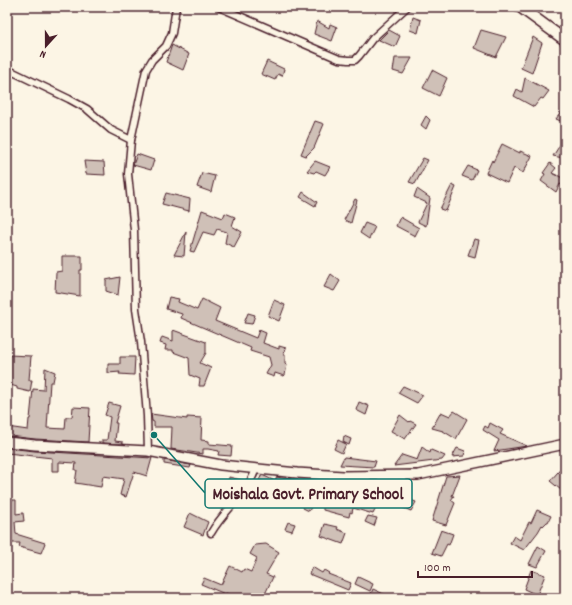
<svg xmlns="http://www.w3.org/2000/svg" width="572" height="605" viewBox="0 0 572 605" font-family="Dekko,sans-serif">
  <rect width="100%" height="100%" fill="#fcf5e5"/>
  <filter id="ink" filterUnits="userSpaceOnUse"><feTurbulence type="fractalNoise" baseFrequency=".025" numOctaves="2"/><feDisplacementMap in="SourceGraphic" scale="8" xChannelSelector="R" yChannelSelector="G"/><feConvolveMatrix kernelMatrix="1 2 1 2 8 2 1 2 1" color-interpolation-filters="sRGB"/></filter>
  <g filter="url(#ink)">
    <!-- building -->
    <g fill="#cfc0b7" stroke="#4a1f2b">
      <polygon points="413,17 421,20 418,33 410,30"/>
      <polygon points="317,21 329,28 330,24 337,27 332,41 314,34"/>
      <polygon points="389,30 400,36 395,47 379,40"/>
      <polygon points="481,30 506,37 496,57 474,48"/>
      <polygon points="533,37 542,43 532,73 521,68"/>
      <polygon points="172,45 189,54 183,70 166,62"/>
      <polygon points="395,58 412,58 403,74 393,71"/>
      <polygon points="267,61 284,69 282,76 278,74 275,80 261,74"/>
      <polygon points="432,70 447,78 439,96 423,88"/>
      <polygon points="525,78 549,91 543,99 541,98 534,107 514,96 517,89 522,92"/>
      <polygon points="565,107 565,123 556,119"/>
      <polygon points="426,116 430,120 426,129 421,125"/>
      <polygon points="315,121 324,124 314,148 306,156 301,154"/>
      <polygon points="565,137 565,154 563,158 553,156"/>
      <polygon points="502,144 520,153 520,151 532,156 523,173 514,168 507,183 486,173 492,160 493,162"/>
      <polygon points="137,154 154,160 151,170 133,165"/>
      <polygon points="423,158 428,160 415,184 409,182"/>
      <polygon points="84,161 104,162 105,175 86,174"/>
      <polygon points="315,161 330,167 325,175 316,171 314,173 307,171"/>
      <polygon points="550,163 556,168 552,173 565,179 565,187 560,184 556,192 541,181 545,174 543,173"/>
      <polygon points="468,166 477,170 472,180 462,176"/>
      <polygon points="202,173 215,176 211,192 197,187"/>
      <polygon points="452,185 456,187 446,211 440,209"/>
      <polygon points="417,189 430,198 426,226 418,222 427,203 414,197"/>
      <polygon points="303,192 317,202 315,206 300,197"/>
      <polygon points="166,193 190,199 189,211 162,204"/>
      <polygon points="355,199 357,200 351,223 344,220"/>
      <polygon points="202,210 223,218 225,213 235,217 232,226 242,232 234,247 225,243 227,232 217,229 214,235 203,232 194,252 190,251"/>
      <polygon points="400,217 419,228 415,236 396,226"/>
      <polygon points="365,223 375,227 369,239 360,233"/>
      <polygon points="186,232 184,256 174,255"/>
      <polygon points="474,239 479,240 475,257 468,255"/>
      <polygon points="62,256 82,256 82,270 80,270 80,296 55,292 56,272 62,271"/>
      <polygon points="331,274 340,281 334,291 324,287"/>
      <polygon points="120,277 118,295 106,291 106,280"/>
      <polygon points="169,297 179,299 178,302 197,310 202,299 220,308 215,321 256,338 259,330 266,333 263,343 279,349 279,346 286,348 284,354 285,354 285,363 287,365 285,375 284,376 275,373 274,377 266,374 271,365 269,357 250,351 251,348 181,318 182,314 166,309"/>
      <polygon points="274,300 285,305 279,321 268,316"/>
      <polygon points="248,313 255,315 252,324 244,323"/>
      <polygon points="173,330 206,342 206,353 200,363 211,368 204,386 199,386 200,379 190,375 189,358 173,352 173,350 165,350 166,345 160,343 162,337 173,341"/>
      <polygon points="9,355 31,356 29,380 32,380 30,392 17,389 17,387 7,384"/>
      <polygon points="120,357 135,357 134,375 119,374 120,372 108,373 108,364 120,364"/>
      <polygon points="45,368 55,372 53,382 50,382 47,428 65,429 66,417 72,417 73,407 90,408 88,442 35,439 9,436 9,435 7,434 7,427 28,430 29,419 30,419 33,389 44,390"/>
      <polygon points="403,386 423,395 417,403 398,393"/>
      <polygon points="359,402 369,406 366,415 356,410"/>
      <polygon points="109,403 120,406 115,423 117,423 115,441 123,442 123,444 102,443 102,440 107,440 110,417 105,415"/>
      <polygon points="454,411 467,419 456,439 443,431 432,428 441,412 450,416"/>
      <polygon points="151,414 187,419 187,417 202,418 201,440 209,441 209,444 232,446 231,456 218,455 219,451 208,449 203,449 203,454 171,449 172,427 154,427 154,422 152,421"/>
      <polygon points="400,415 409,422 410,421 416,424 405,439 391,431"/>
      <polygon points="490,423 503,430 500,434 527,446 494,451 499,440 483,430 485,426 488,428"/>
      <polygon points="344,436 351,439 349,445 343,442"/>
      <polygon points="338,440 346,444 342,453 334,449"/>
      <polygon points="422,447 430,453 431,450 445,456 442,460 394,466 402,455 417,460"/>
      <polygon points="8,448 35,451 152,458 147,476 134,472 126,497 120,495 124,479 103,476 101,487 75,483 77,470 75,470 76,463 59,462 59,471 52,471 52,458 7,453"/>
      <polygon points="457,448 465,451 464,456 452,457"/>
      <polygon points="344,457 376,461 374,467 340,465"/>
      <polygon points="164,460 191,465 190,468 164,464"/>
      <polygon points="565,464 565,491 561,490 550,481"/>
      <polygon points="262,475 275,481 277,477 286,479 287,478 354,482 352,501 368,507 376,483 385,485 382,493 400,500 402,497 416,502 411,511 389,502 387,507 378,504 373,514 353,508 352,513 350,512 349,517 323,510 323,507 313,503 309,511 303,508 306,502 279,491 277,497 266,493 270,484 259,480"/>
      <polygon points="460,475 452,496 454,496 451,500 455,503 446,525 432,521 446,476"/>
      <polygon points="229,477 245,481 244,483 238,484 237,490 228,488"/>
      <polygon points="7,500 16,500 16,514 23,513 24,521 15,522 16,534 45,543 41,553 19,547 20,543 7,543"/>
      <polygon points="537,510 551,516 548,522 547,522 543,526 542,525 538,532 524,550 510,543 514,536 520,540 529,522 531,523"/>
      <polygon points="190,513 208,522 203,535 184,527"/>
      <polygon points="368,516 377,518 374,526 365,522"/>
      <polygon points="288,522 295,524 292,531 285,529"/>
      <polygon points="325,524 338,527 337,529 347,533 343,544 321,536"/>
      <polygon points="441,530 453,534 449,545 447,544 441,556 432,553"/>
      <polygon points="266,544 279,552 266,574 273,577 265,594 273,598 260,598 253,593 250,598 236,598 226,593 225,594 201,584 204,578 221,585 230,566 242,572 244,569 251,572 257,558 250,554 255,545"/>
      <polygon points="538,546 546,551 537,567 529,564"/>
      <polygon points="312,567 322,573 324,570 329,573 328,574 351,583 348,590 309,574"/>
      <polygon points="531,570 545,575 537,595 524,589"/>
      <polygon points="358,577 373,584 370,591 355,584"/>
      <polygon points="373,589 390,597 389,598 381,598 371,594"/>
    </g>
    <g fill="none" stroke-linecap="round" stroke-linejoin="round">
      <defs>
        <g id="street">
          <polyline points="219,7 339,59 348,60 355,60 359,56 373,38 407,7"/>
          <polyline points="7,69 69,99 87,109 111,130 131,140"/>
          <polyline points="148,451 147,416 141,342 136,309 134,230 128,174 131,140 146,70 152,60 166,46 172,33 176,7"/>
          <path d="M211 533C224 510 247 494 256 469"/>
        </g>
        <polyline id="secondary" points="7,442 35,445 148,451 221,465 297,473 343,476 418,475 565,444"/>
        <polyline id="primary" points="520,7 565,40"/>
      </defs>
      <!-- street casing -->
      <use href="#street" stroke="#4a1f2b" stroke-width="9"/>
      <!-- secondary casing -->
      <use href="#secondary" stroke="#4a1f2b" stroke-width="12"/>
      <!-- primary casing -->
      <use href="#primary" stroke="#4a1f2b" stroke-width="13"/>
      <!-- street -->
      <use href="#street" stroke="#fcf5e5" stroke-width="6"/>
      <!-- secondary -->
      <use href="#secondary" stroke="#fcf5e5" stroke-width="9"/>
      <!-- primary -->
      <use href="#primary" stroke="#fcf5e5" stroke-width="10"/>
    </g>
  </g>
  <!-- callouts -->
  <path fill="none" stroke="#0f766e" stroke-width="1.5" d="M154 435L205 493"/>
  <circle fill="#0f766e" stroke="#fcf5e5" stroke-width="1.5" cx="154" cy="435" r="4"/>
  <rect fill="#fcf5e5" stroke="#0f766e" stroke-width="1.5" x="205" y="479" width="207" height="29" rx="4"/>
  <g font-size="17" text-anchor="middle" font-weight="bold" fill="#4a1f2b">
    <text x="308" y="499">Moishala Govt. Primary School</text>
  </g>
  <!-- margin -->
  <rect width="572" height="605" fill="none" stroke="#fcf5e5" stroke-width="24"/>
  <rect x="12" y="12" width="548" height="581" fill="none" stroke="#4a1f2b" stroke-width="1.5" filter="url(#ink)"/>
  <!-- north arrow -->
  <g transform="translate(46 46) rotate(201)" stroke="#fcf5e5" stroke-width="3" paint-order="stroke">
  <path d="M0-3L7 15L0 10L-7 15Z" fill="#4a1f2b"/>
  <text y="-6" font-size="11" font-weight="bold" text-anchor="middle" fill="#4a1f2b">N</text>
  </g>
  <!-- scale -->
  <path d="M418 571v6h114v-6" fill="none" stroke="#4a1f2b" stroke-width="2"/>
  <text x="424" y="571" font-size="12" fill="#4a1f2b" stroke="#fcf5e5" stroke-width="3" paint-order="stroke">100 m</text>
</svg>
